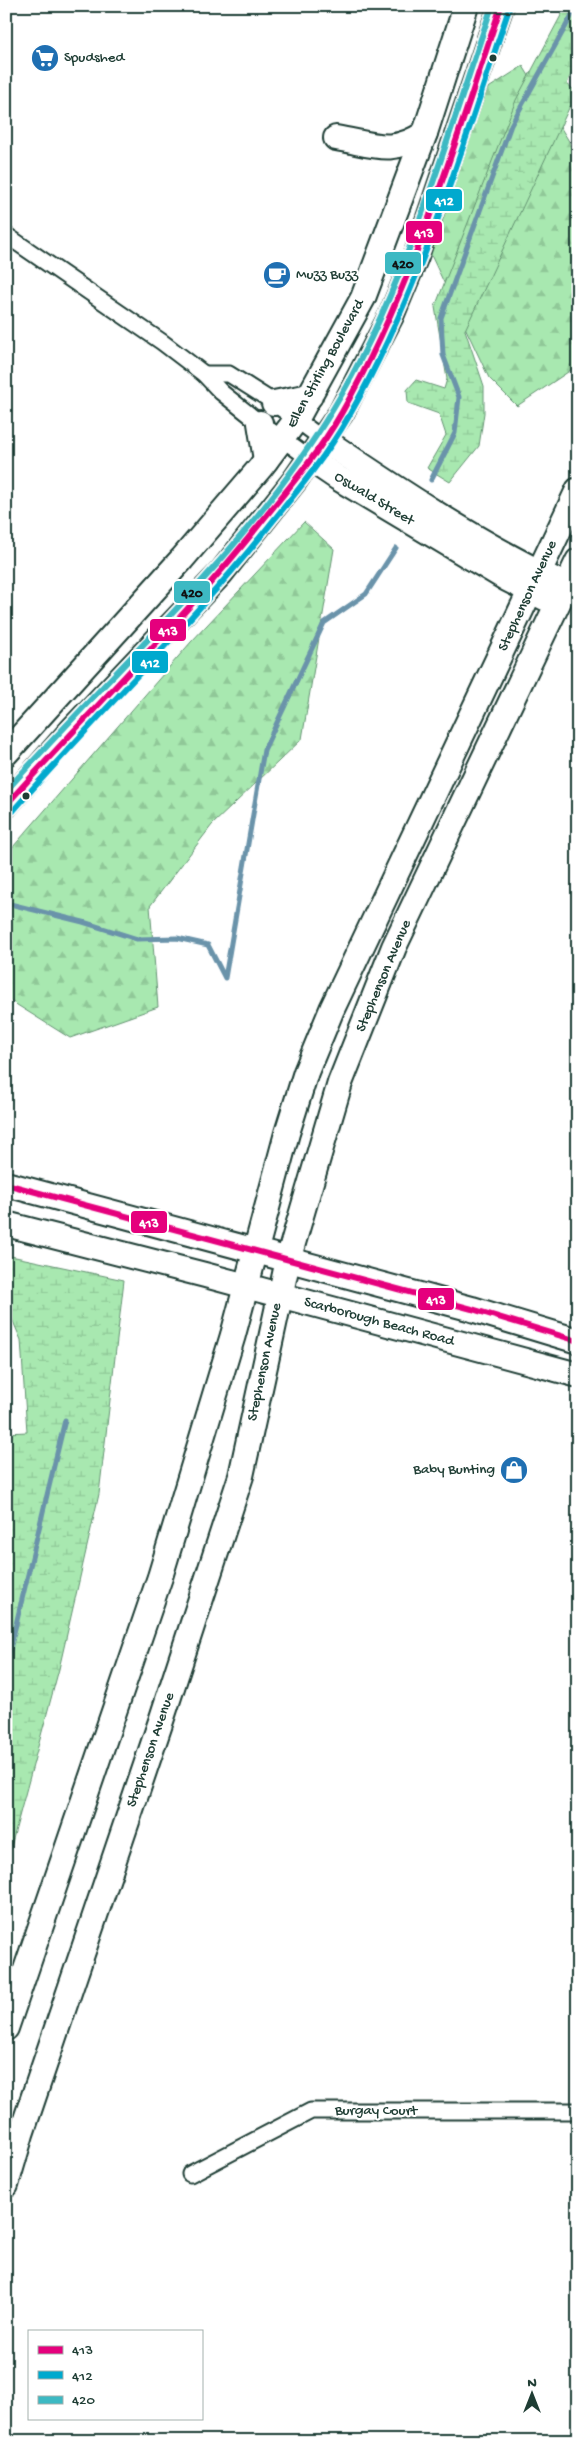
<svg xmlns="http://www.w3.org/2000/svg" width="584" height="2447" viewBox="0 0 584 2447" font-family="'Gochi Hand',sans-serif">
  <defs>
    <pattern id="forest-firs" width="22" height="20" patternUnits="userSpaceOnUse" patternTransform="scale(1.25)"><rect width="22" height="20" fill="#a8e8b0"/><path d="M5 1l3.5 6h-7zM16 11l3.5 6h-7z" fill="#90c898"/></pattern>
    <pattern id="wetland-marsh" width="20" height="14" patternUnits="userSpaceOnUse" patternTransform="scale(1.25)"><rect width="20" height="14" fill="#a8e8b0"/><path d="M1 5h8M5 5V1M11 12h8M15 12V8" fill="none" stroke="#90c898"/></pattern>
  </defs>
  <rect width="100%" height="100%" fill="#fff"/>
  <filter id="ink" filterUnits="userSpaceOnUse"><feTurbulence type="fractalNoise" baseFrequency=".02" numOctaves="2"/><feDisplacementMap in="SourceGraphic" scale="10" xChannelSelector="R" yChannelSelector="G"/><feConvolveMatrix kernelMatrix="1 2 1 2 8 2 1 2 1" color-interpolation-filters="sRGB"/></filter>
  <g filter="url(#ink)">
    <!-- forest -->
    <g fill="url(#forest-firs)" stroke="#649272">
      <polygon points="523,66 578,156 578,321 574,368 517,406 489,378 430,253 487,89"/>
      <polygon points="304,522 334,549 302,739 212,825 150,906 158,1007 70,1038 6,998 6,855 191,642"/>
    </g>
    <!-- wetland -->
    <g fill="url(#wetland-marsh)" stroke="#649272">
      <polygon points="566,6 578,6 578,57 567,84 578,93 578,111 570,106 465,330 484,386 484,413 479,446 450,482 427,468 446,435 439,414 408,403 407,390 416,380 444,389 447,379 435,307 516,100"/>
      <polygon points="6,1255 124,1280 99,1494 59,1669 6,1865 6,1433 27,1432 21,1340 6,1305"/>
    </g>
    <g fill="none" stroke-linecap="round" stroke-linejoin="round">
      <!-- stream -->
      <g stroke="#6a93aa" stroke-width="5">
        <polyline points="431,480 455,433 459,397 443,355 441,318 511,125 577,6"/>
        <polyline points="6,903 83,922 137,939 177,938 208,945 225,978 264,750 324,623 366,594 396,548"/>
        <polyline points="6,1666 65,1420"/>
      </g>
      <defs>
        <g id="minor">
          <polyline points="6,235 162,342 204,374 221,392 260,423 310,459"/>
          <polyline points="204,374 229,374 267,398 324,440"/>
          <polyline points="190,2174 311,2111 578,2111"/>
        </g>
        <g id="primary">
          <path d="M336 138C372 144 392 156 425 133"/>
          <polyline points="274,403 310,396"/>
          <polyline points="260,423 266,460"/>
          <path d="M324 440C398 490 473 540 553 579"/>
          <polyline points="310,459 338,478 507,579 545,598"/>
          <polyline points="6,753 182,559 260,468 296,420 363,298 425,133 466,6"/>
          <polyline points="6,805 71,731 221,573 295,480 341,413 391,316 416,256 501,6"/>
          <polyline points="6,1184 472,1309 578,1341"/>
          <polyline points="6,1224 205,1275 578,1375"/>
          <polyline points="6,2028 160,1577 233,1335 287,1133 306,1072 332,1009 578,490"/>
          <polyline points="6,2185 21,2134 161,1721 241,1476 288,1260 340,1083 394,947 578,561"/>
        </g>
      </defs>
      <!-- minor casing -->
      <use href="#minor" stroke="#1f3d34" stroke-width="19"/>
      <!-- primary casing -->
      <use href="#primary" stroke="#1f3d34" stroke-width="28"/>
      <!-- minor -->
      <use href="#minor" stroke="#fff" stroke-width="15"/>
      <!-- primary -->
      <use href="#primary" stroke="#fff" stroke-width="24"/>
      <defs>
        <g id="bus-1">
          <path d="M6 805C92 708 186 618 266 516 293 483 321 449 342 412 414 285 454 144 501 6"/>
          <polyline points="6,1184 472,1309 578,1341"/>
        </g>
        <path id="bus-2" d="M13 811C98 713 193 623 273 521 300 488 328 453 349 416 422 288 462 147 509 9"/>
        <path id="bus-3" d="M6 791C115 668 248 550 333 409 406 288 446 140 492 6"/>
      </defs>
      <!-- bus-1 casing -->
      <use href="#bus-1" stroke="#fff" stroke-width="10"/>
      <!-- bus-2 casing -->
      <use href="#bus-2" stroke="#fff" stroke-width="10"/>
      <!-- bus-3 casing -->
      <use href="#bus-3" stroke="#fff" stroke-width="10"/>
      <!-- bus-1 -->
      <use href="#bus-1" stroke="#e5007d" stroke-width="6"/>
      <!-- bus-2 -->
      <use href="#bus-2" stroke="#00a9ce" stroke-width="6"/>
      <!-- bus-3 -->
      <use href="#bus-3" stroke="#3db9c3" stroke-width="6"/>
    </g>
  </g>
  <!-- icons -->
  <defs>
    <symbol id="supermarket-disc" viewBox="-11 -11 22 22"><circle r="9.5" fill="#1f6fb2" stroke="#fff"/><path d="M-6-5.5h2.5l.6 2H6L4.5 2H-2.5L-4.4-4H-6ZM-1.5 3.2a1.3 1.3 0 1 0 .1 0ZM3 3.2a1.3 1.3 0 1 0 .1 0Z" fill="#fff"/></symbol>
    <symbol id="cafe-disc" viewBox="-11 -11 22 22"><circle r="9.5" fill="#1f6fb2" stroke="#fff"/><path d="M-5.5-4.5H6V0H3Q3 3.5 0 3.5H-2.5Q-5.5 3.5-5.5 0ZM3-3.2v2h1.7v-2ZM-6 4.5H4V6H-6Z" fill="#fff"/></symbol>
    <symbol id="shop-disc" viewBox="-11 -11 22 22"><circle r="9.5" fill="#1f6fb2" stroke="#fff"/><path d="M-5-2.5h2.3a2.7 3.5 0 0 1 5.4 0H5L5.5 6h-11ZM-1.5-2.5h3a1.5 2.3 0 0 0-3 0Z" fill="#fff"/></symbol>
  </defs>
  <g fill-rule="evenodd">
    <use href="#supermarket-disc" x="29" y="42" width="32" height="32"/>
    <use href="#cafe-disc" x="261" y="259" width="32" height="32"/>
    <use href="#shop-disc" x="498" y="1454" width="32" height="32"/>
  </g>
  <!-- markers -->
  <g fill="#1f3d34" stroke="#fff" stroke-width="2">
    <circle cx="493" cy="58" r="4.5"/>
    <circle cx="26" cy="796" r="4.5"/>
  </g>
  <g text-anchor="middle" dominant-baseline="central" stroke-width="4" stroke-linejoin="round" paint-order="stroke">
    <!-- poi labels -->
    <g font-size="15" fill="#1f3d34" stroke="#fff" text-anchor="start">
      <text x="64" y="58">Spudshed</text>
      <text x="296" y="275">Muzz Buzz</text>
      <text x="495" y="1470" text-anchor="end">Baby Bunting</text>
    </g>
    <!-- street labels -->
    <g font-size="15" fill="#1f3d34" stroke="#fff">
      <text transform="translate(326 364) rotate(-61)">Ellen Stirling Boulevard</text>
      <text transform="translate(374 499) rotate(31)">Oswald Street</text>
      <text transform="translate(528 596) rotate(-65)">Stephenson Avenue</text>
      <text transform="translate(384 976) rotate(-67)">Stephenson Avenue</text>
      <text transform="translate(379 1322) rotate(15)">Scarborough Beach Road</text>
      <text transform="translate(265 1362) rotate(-78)">Stephenson Avenue</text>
      <text transform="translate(151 1750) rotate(-71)">Stephenson Avenue</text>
      <text x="376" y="2111">Burgay Court</text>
    </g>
  </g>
  <g stroke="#fff" stroke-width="2">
    <rect x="425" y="188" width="38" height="24" rx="5" fill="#00a9ce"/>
    <rect x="405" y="220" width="38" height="24" rx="5" fill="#e5007d"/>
    <rect x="384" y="251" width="38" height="24" rx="5" fill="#3db9c3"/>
    <rect x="173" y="580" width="38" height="24" rx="5" fill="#3db9c3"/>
    <rect x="149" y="618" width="38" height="24" rx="5" fill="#e5007d"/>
    <rect x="131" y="650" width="38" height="24" rx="5" fill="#00a9ce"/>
    <rect x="130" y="1210" width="38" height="24" rx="5" fill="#e5007d"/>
    <rect x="417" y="1287" width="38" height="24" rx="5" fill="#e5007d"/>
  </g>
  <g font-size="14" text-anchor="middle" font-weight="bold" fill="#fff">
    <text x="444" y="205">412</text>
    <text x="424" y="237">413</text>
    <text x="168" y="635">413</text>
    <text x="150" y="667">412</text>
    <text x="149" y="1227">413</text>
    <text x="436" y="1304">413</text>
  </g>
  <g font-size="14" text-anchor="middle" font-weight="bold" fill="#111">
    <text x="403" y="268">420</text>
    <text x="192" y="597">420</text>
  </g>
  <!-- margin -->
  <rect width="584" height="2447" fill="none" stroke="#fff" stroke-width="25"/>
  <rect x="12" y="12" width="559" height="2422" fill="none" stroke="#1f3d34" stroke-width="2" filter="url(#ink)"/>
  <!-- legend -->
  <rect x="28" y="2330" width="175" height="90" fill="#ffffff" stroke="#a5b1ae"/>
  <rect x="38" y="2346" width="25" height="8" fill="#e5007d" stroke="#a5b1ae"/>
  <text x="72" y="2354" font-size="15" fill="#1f3d34">413</text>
  <rect x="38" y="2371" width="25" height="8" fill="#00a9ce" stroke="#a5b1ae"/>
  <text x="72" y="2380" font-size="15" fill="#1f3d34">412</text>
  <rect x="38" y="2396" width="25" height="8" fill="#3db9c3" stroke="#a5b1ae"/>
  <text x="72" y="2404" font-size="15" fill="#1f3d34">420</text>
  <!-- north arrow -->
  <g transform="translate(532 2394)" stroke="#ffffff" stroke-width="4" paint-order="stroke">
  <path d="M0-4L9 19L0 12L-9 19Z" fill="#1f3d34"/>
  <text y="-8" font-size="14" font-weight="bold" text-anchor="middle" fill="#1f3d34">N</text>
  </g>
</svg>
